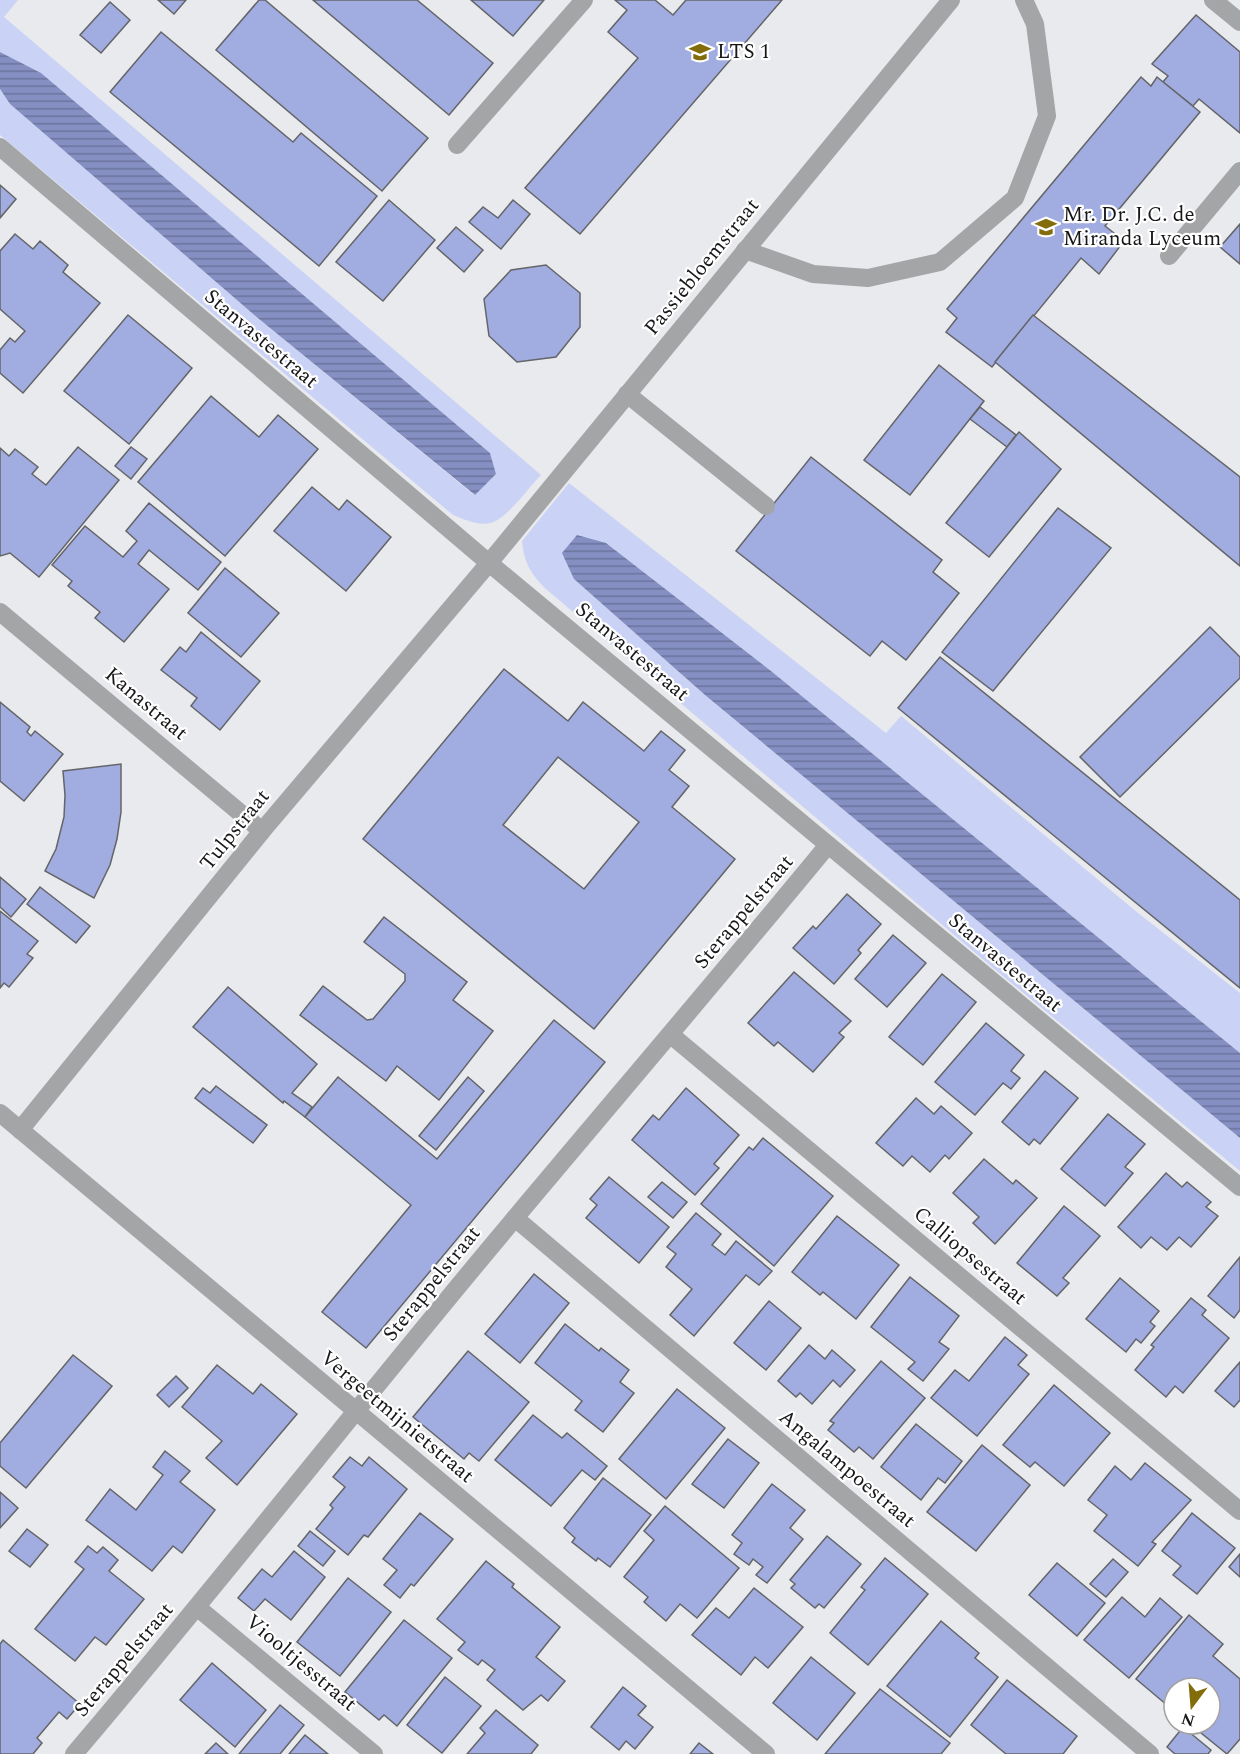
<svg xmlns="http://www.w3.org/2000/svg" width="1240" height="1754" viewBox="0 0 1240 1754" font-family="Spectral,serif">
  <defs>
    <pattern id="water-rules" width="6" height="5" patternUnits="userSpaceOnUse" patternTransform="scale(1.5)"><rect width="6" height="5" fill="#858fc2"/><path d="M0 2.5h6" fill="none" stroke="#6c749d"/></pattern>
  </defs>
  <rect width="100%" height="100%" fill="#e9eaed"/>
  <!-- grass -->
  <g fill="#cad2f5">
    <path d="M0 0H18L4 17 541 475C529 487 506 520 490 523 478 526 463 519 453 515L0 135V89L10 104 259 319 474 495 496 474 490 453 41 73 0 52Z"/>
    <path d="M569 483 886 733 901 716 1138 913 1240 993V1053L771 671 606 543 574 579 705 695 1240 1138V1171L992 967 546 589C531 574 524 563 522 541Z"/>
  </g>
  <!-- water -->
  <g fill="url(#water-rules)">
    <polygon points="0,52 41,73 490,453 496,474 475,495 259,319 10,104 0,89"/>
    <polygon points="577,535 606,543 771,671 1240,1053 1240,1138 705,695 574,579 562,553"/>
  </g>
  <!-- building -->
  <g fill="#a1ace0" stroke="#646568" stroke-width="1.5" fill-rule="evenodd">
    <polygon points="158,0 186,0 174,14"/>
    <polygon points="259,0 265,0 428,138 382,191 216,50"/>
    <polygon points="313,0 417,0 493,63 449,115"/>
    <polygon points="471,0 544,0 513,36"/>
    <polygon points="615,0 655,0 673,15 686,0 782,0 580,234 525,188 638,58 608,32 627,10"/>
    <polygon points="110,2 130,20 101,53 80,35"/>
    <polygon points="1196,15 1240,52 1240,133 1199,99 1193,106 1163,82 1168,76 1152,64"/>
    <polygon points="161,32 293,142 301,133 377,196 319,266 110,92"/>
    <polygon points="1141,77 1151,86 1157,77 1200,112 1105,226 1124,241 1099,274 1081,258 992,367 946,332 957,318 947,309"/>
    <polygon points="0,185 16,199 0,218"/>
    <polygon points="389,200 435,240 383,301 336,262"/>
    <polygon points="513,200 530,214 501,249 469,222 483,207 498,218"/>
    <polygon points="1240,224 1240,264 1220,247"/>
    <polygon points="456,227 483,250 464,272 437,248"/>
    <polygon points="15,234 33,249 40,241 68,265 63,272 100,303 23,393 0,373 0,350 10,338 15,342 25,331 0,309 0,251"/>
    <polygon points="546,265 580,293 580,327 556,357 517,362 489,336 484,299 511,270"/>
    <polygon points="128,315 192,368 129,444 64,391"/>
    <polygon points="1033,315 1240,477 1240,566 995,362"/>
    <polygon points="939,365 984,401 910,495 864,460"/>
    <polygon points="211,396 259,437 278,415 318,449 225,556 138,482"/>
    <polygon points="980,407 1016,435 1007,447 970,419"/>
    <polygon points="1019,432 1061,469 989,557 946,523"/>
    <polygon points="78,447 119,480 39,577 10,553 0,556 0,448 9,456 15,449 38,467 32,474 46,485"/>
    <polygon points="131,447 147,459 131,479 115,466"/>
    <polygon points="811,457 942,560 933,572 959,593 906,660 882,641 870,656 736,551"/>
    <polygon points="312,487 339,510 347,500 391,537 346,591 274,531"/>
    <polygon points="149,503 221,562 198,590 149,550 138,564 169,589 124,642 95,618 100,612 68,586 72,581 52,565 85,526 123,557 137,541 126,531"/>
    <polygon points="1058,508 1111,548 993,691 942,652"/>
    <polygon points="225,568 279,613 241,657 188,613"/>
    <polygon points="1210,627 1240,657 1240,678 1120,797 1080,757"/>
    <polygon points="201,632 260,681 220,730 191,706 197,698 161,670 180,647 186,652"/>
    <polygon points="940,657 1240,900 1240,988 898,708"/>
    <path d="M504 669 568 721 583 702 644 751 661 731 685 750 669 770 689 786 672 807 735 859 594 1029 363 839ZM558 757 639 822 584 889 503 825Z"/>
    <polygon points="0,702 30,727 27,732 31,736 35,731 63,754 24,801 0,781"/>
    <polygon points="121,764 121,812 117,839 110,865 94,898 45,871 56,849 64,817 65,795 63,771"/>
    <polygon points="0,877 26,899 11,917 0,907"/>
    <polygon points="40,887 90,926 76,943 27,904"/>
    <polygon points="847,894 881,924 858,950 861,953 834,984 793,948 813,926 816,929"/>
    <polygon points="0,911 38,941 27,954 33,958 9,987 4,983 0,988"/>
    <polygon points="384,917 467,982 453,1000 493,1031 439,1100 397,1066 386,1081 300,1015 323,986 367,1020 373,1019 405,981 405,974 364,942"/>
    <polygon points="893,935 926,963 887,1007 855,979"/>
    <polygon points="794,972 851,1021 839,1033 844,1037 813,1072 778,1042 774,1046 748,1023"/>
    <polygon points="942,974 976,1002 923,1065 889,1037"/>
    <polygon points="228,987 317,1064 292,1093 312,1107 305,1117 284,1101 283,1103 193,1027"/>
    <polygon points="554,1020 605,1062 366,1348 322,1312 411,1205 305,1117 338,1077 437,1159"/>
    <polygon points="986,1023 1024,1055 1011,1071 1020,1078 1011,1089 1003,1083 975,1115 935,1082"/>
    <polygon points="1045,1071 1078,1098 1040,1144 1034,1139 1029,1145 1002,1122"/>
    <polygon points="468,1077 484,1091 436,1150 419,1136"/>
    <polygon points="216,1086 267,1125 253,1143 195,1098 203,1088 210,1093"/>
    <polygon points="686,1088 739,1135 714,1164 719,1168 695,1195 632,1140 653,1115 659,1120"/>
    <polygon points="916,1098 934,1114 941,1106 972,1133 949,1159 945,1155 930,1172 912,1156 903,1166 876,1143"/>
    <polygon points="1108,1114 1145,1144 1125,1167 1133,1173 1105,1206 1061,1169"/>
    <polygon points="763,1138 833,1196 774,1266 701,1204 749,1147 753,1150"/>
    <polygon points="984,1159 1013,1184 1016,1180 1037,1198 995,1244 973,1223 979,1217 953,1193"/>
    <polygon points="1166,1173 1182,1187 1187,1182 1211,1202 1206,1207 1218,1216 1191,1247 1179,1237 1167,1250 1151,1237 1141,1248 1118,1227"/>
    <polygon points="609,1177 669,1227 639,1263 586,1218 597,1205 590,1199"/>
    <polygon points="662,1182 687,1202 673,1218 648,1197"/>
    <polygon points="1064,1206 1100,1236 1063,1278 1069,1283 1057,1296 1017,1263"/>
    <polygon points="696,1213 721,1234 712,1245 725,1255 736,1241 772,1271 759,1285 746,1275 694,1336 670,1315 692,1289 666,1267 676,1254 667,1247"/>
    <polygon points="837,1216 899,1265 856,1319 823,1292 820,1295 792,1272"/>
    <polygon points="1240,1257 1240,1310 1234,1318 1208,1296"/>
    <polygon points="534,1274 569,1303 520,1363 485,1334"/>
    <polygon points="910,1277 959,1316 939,1342 949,1349 923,1381 908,1369 915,1362 871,1327"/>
    <polygon points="1120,1278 1159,1311 1150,1322 1155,1326 1141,1343 1136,1339 1126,1352 1086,1319"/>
    <polygon points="1191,1298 1206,1310 1202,1315 1229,1338 1183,1393 1175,1386 1166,1397 1135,1370 1154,1347 1151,1345"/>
    <polygon points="769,1301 801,1328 766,1370 734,1343"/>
    <polygon points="565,1324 599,1351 601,1348 629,1370 620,1382 634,1393 603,1432 575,1410 582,1401 535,1363"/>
    <polygon points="1005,1337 1027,1355 1018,1365 1029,1374 977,1436 931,1398 955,1370 969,1381"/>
    <polygon points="809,1345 825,1359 832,1350 855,1370 840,1387 833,1380 812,1404 800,1393 796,1397 778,1381"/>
    <polygon points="468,1351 529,1402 479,1461 469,1453 464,1459 413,1417"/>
    <polygon points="73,1355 112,1386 26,1488 0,1466 0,1443"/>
    <polygon points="881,1361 925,1398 873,1459 859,1447 854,1452 828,1430 834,1423 830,1421"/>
    <polygon points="1240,1362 1240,1400 1234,1407 1215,1391"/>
    <polygon points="217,1365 253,1394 261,1384 297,1414 237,1485 206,1458 222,1441 182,1407"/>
    <polygon points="176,1376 188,1388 169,1407 157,1395"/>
    <polygon points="1054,1385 1110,1433 1064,1486 1035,1462 1030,1467 1003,1445"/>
    <polygon points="677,1389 725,1428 666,1499 619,1459"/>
    <polygon points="533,1415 562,1438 567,1433 607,1466 595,1480 582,1470 551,1506 495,1460"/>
    <polygon points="916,1424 962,1461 945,1483 938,1478 921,1500 881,1467"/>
    <polygon points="728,1439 759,1463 724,1508 692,1484"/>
    <polygon points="982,1445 1030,1485 976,1551 927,1512"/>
    <polygon points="165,1451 190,1471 180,1482 215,1510 182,1553 173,1546 152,1571 86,1520 110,1489 136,1510 163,1475 153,1467"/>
    <polygon points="350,1457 362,1466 369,1457 407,1489 368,1537 364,1535 348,1555 316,1529 333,1508 330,1505 345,1487 333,1477"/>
    <polygon points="1145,1463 1191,1500 1152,1542 1156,1544 1138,1566 1094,1531 1107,1515 1088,1500 1115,1466 1131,1480"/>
    <polygon points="603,1478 651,1515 610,1567 598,1558 596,1561 572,1542 575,1538 564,1528"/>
    <polygon points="772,1484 805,1510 790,1528 803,1539 767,1583 756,1575 763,1567 753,1559 749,1565 734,1554 742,1543 732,1535"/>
    <polygon points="0,1492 18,1508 0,1528"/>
    <polygon points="665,1506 739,1568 697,1618 680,1604 666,1621 644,1602 648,1597 624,1577 654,1540 644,1531"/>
    <polygon points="420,1513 453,1539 414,1586 411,1584 400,1598 384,1585 397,1570 383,1559"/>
    <polygon points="1192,1513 1235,1548 1197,1594 1173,1575 1181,1566 1162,1551"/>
    <polygon points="27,1529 48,1545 30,1567 9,1551"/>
    <polygon points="310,1531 335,1551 323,1566 298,1546"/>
    <polygon points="827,1536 861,1564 824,1608 819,1604 815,1608 791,1588 795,1584 790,1580"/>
    <polygon points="88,1546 97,1553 103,1547 118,1560 109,1571 144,1599 106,1645 95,1637 75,1661 35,1629 84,1569 75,1562"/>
    <polygon points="294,1551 325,1577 291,1620 265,1599 254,1611 238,1598 262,1569 272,1577"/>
    <polygon points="1240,1554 1240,1577 1229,1567"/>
    <polygon points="885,1558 928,1594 868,1665 830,1633 865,1590 861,1587"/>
    <polygon points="1113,1559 1128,1572 1106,1597 1090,1584"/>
    <polygon points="486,1561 514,1584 512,1587 560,1627 536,1657 565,1681 548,1701 541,1695 523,1710 487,1680 495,1670 482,1660 478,1665 458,1650 465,1642 437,1619"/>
    <polygon points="1057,1563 1105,1603 1077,1636 1029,1595"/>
    <polygon points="348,1578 391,1612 340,1676 297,1642"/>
    <polygon points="754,1588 803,1627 768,1668 755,1657 741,1675 692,1635 716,1608 729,1618"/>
    <polygon points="1122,1597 1145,1617 1160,1598 1182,1617 1129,1678 1084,1640"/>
    <polygon points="1189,1615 1223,1644 1213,1656 1240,1679 1240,1739 1227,1754 1190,1724 1210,1724 1210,1688 1174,1688 1174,1711 1136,1679"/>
    <polygon points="404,1620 452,1658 397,1726 384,1715 379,1720 345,1692"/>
    <polygon points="941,1621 979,1653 975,1658 998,1677 950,1737 887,1686"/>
    <polygon points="3,1640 80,1704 67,1719 59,1712 37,1738 42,1743 33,1754 0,1754 0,1644"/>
    <polygon points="811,1657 855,1693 817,1740 773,1703"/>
    <polygon points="212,1663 266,1710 235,1747 180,1700"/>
    <polygon points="445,1677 481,1706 442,1753 407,1725"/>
    <polygon points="1007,1680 1077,1736 1063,1754 1006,1754 971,1725"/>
    <polygon points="623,1687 646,1706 638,1715 653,1727 635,1749 626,1741 619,1750 591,1727"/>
    <polygon points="880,1689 950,1743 941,1754 825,1754"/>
    <polygon points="280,1705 304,1725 280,1754 239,1754"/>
    <polygon points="496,1710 538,1745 531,1754 467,1754 485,1733 480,1728"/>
    <polygon points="1183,1727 1211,1750 1208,1754 1175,1754 1167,1747"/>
    <polygon points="305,1735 328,1754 289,1754"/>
    <polygon points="216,1743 228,1754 205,1754"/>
    <polygon points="699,1743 713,1754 690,1754"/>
  </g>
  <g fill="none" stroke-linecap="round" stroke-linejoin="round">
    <!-- lane -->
    <g stroke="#a4a5a6" stroke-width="18">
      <polyline points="457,145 584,0"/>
      <polyline points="745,250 813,274 868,278 940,262 1015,198 1047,116 1035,24 1024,0"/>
      <polyline points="1169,256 1240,171"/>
      <polyline points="627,394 766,506"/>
    </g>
    <!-- street -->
    <g stroke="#a4a5a6" stroke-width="18">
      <polyline points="1213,0 1240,22"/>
      <polyline points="0,147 489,563 1240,1187"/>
      <polyline points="0,612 262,831"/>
      <polyline points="671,1035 1240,1511"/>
      <polyline points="0,1113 766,1754"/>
      <polyline points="20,1130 262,831 489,563 951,0"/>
      <polyline points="515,1218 1150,1754"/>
      <polyline points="198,1608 374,1754"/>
      <path d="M74 1754C224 1578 366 1395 515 1218 619 1094 725 970 828 845"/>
    </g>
  </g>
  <!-- icons -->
  <defs>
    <symbol id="school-bare" viewBox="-9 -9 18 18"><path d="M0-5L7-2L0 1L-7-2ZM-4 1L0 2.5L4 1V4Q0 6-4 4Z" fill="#836d0a" stroke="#fff" stroke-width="2.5" paint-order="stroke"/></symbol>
  </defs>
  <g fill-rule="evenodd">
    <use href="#school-bare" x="685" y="37" width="30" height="30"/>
    <use href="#school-bare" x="1031" y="212" width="30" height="30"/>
  </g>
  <g text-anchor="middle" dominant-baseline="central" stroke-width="4.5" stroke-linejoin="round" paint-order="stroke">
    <!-- poi labels -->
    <g font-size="21" fill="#171719" stroke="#fff" text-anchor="start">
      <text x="717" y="52">LTS 1</text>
      <text x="1063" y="215">Mr. Dr. J.C. de<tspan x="1063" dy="24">Miranda Lyceum</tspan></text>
    </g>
    <!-- street labels -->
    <g font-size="21" fill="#171719" stroke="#fff">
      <text transform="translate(702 267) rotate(-51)">Passiebloemstraat</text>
      <text transform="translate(261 339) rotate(40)">Stanvastestraat</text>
      <text transform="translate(632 652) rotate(40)">Stanvastestraat</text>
      <text transform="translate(146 704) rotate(40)">Kanastraat</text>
      <text transform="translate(235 830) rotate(-51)">Tulpstraat</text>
      <text transform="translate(744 912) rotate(-50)">Sterappelstraat</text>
      <text transform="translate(1005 963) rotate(40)">Stanvastestraat</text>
      <text transform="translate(970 1256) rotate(40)">Calliopsestraat</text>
      <text transform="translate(432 1284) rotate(-51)">Sterappelstraat</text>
      <text transform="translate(397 1417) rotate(40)">Vergeetmijnietstraat</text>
      <text transform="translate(847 1469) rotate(40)">Angalampoestraat</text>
      <text transform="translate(124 1660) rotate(-50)">Sterappelstraat</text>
      <text transform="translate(301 1663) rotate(40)">Viooltjesstraat</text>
    </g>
  </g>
  <!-- north arrow -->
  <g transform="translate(1192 1706) rotate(196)"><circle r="28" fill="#ffffff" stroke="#a2a2a3" stroke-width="1.5"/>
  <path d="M0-4.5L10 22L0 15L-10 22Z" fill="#836d0a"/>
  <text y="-9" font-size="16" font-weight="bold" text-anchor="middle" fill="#171719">N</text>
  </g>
</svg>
